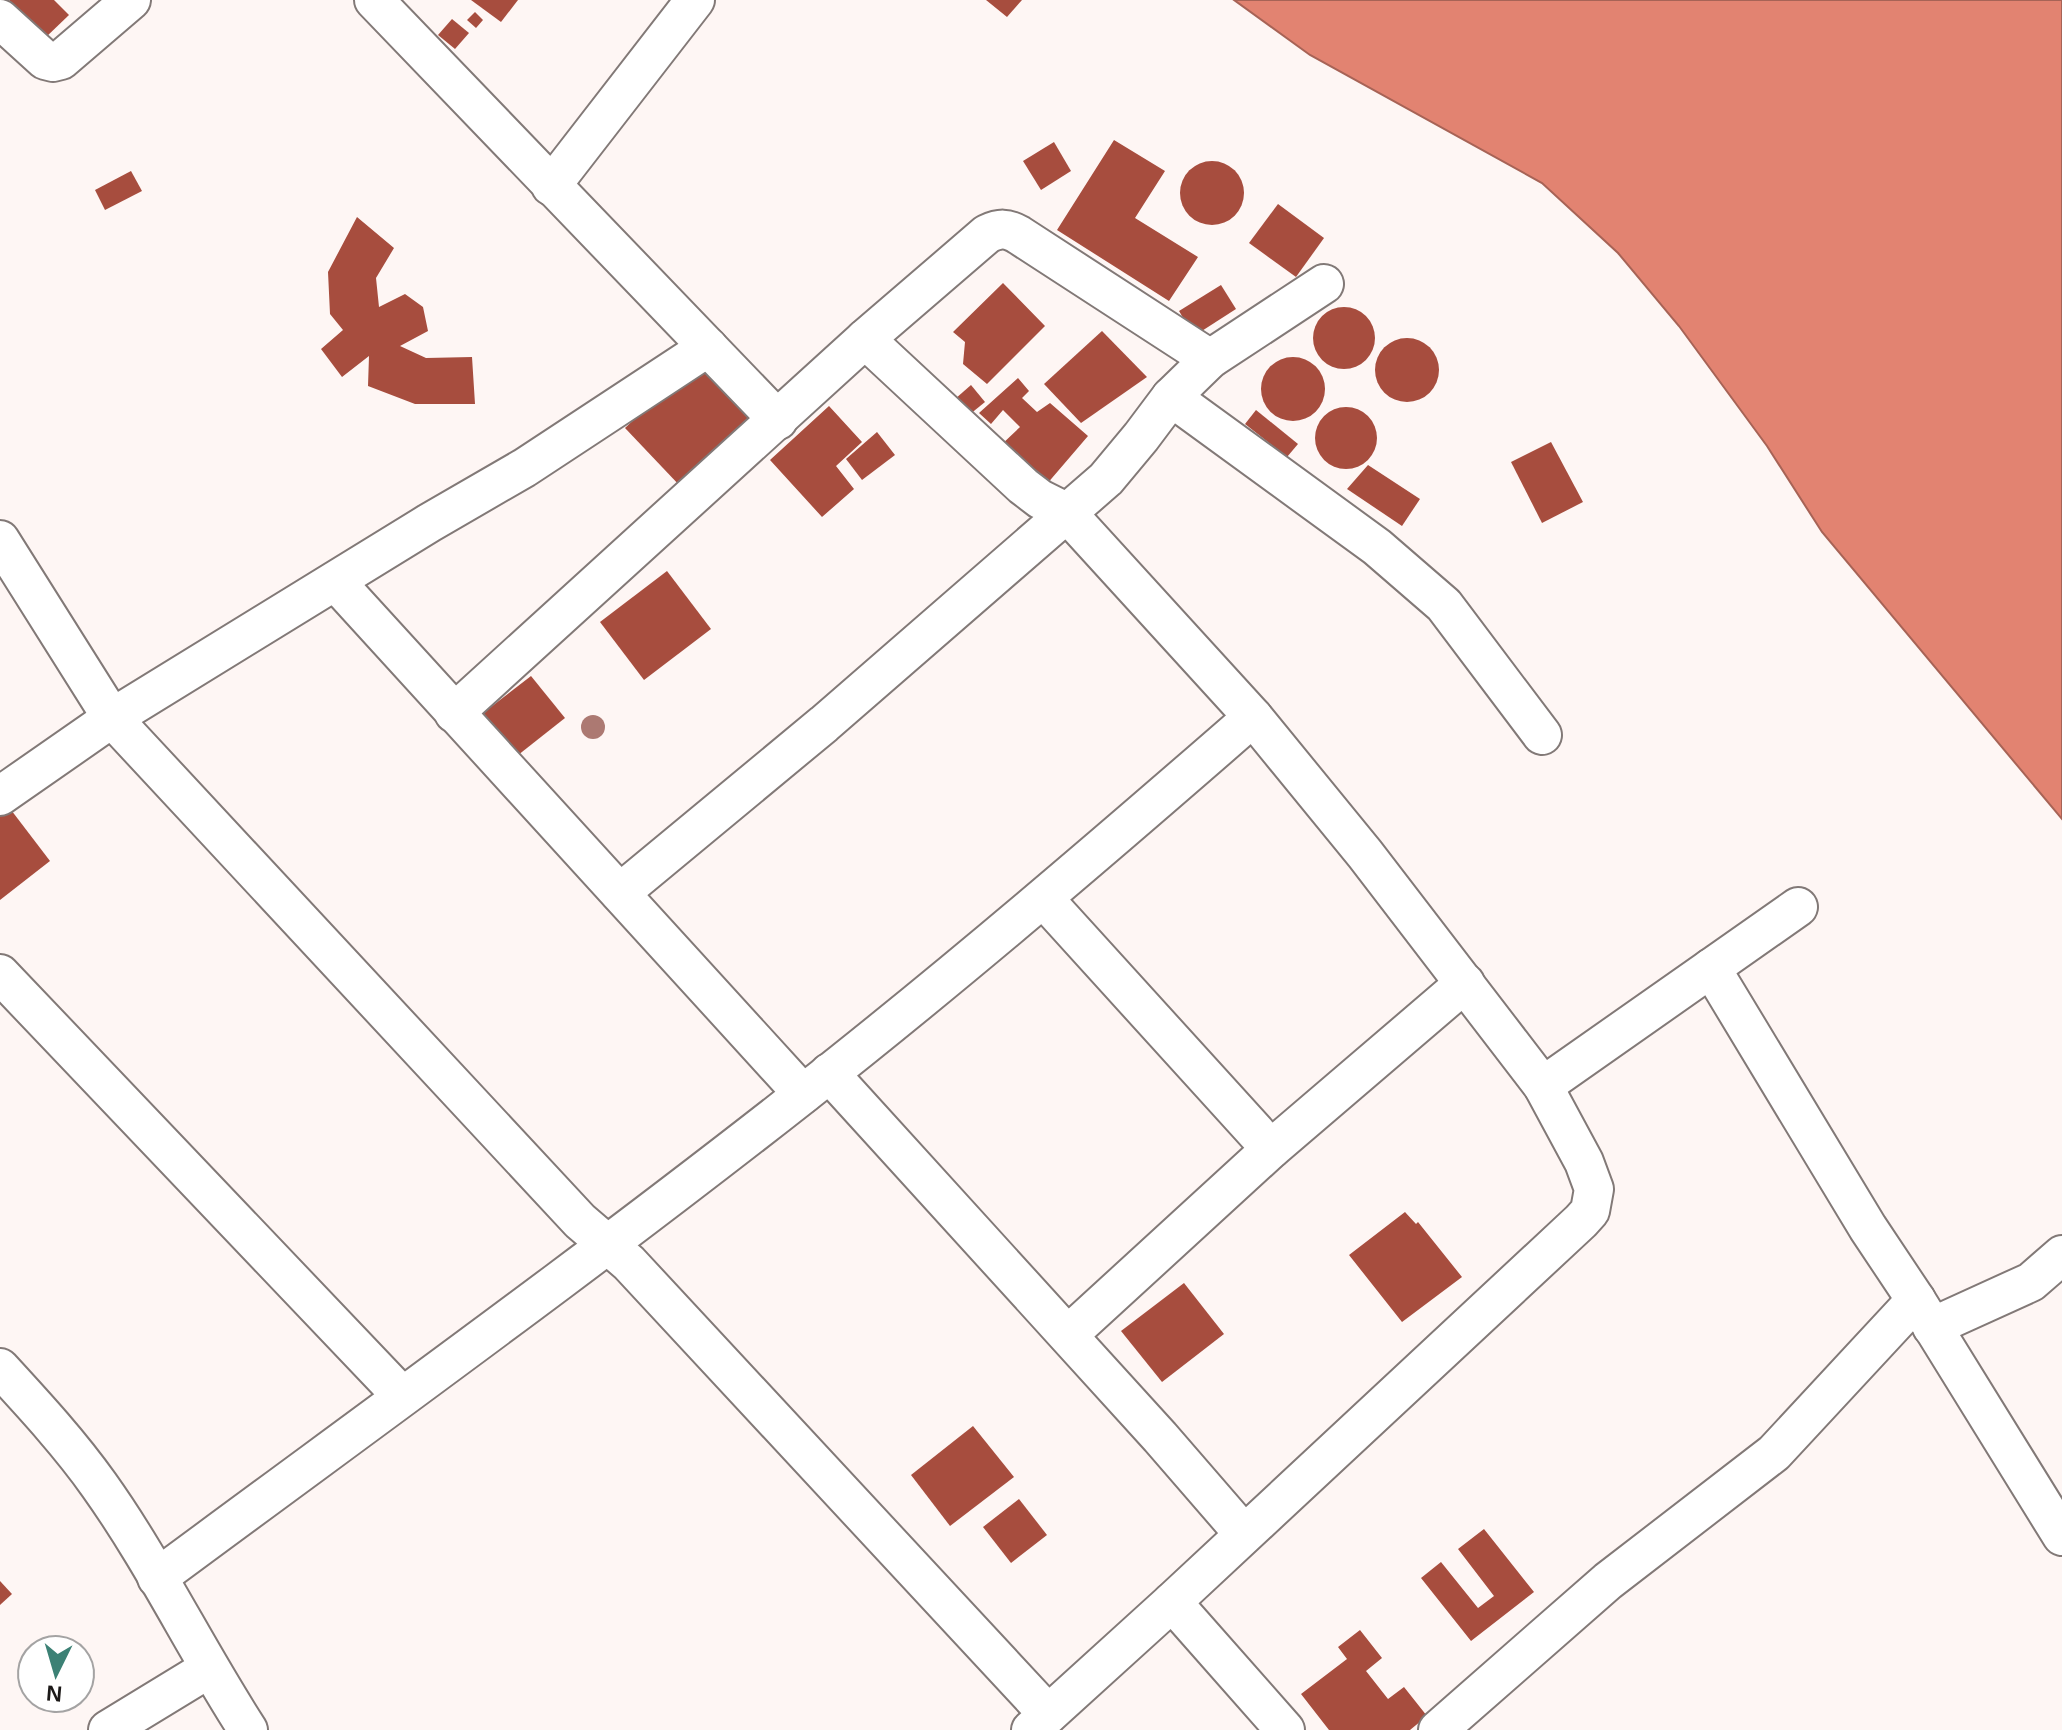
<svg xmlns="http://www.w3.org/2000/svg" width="2062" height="1730" viewBox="0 0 2062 1730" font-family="Helvetica,sans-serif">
  <rect width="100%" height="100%" fill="#fef6f4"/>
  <!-- water -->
  <polygon fill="#e28371" stroke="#a76356" stroke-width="2" points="1234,0 2062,0 2062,819 1822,532 1767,446 1679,326 1618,253 1542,183 1310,55"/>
  <!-- building -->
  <g fill="#a74d3e">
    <polygon points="10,0 54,0 69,15 44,39 8,2"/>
    <polygon points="471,0 518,0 501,22"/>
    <polygon points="986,0 1022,0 1007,17"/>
    <polygon points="475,12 483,20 476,28 467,20"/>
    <polygon points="452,19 469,33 455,49 438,35"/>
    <polygon points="1114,140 1165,171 1135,218 1198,257 1169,301 1057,230"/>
    <polygon points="1054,142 1071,171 1041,190 1023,161"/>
    <circle cx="1212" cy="193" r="32"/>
    <polygon points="131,171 142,191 105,210 95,190"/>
    <polygon points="1278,204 1324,238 1296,277 1249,243"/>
    <polygon points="357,217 394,248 376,278 379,307 405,294 423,307 428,331 400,346 426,358 472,357 475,404 415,404 368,386 369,356 342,377 321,349 343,330 330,314 328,272"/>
    <polygon points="1003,283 1045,326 987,384 963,364 965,342 953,332"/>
    <polygon points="1221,285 1236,309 1194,336 1179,311"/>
    <circle cx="1344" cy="338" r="31"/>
    <polygon points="1102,331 1147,377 1081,423 1044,384"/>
    <circle cx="1407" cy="370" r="32"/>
    <circle cx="1293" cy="389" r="32"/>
    <polygon points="695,362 750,420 681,487 625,428"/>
    <polygon points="1018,378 1029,391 1022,398 1037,412 1050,403 1088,436 1046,485 1000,446 1020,427 1003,410 991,424 979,413"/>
    <polygon points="971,385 985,402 969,415 955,399"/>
    <polygon points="829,406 862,442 836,466 854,489 822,517 770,460"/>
    <circle cx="1346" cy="438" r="31"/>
    <polygon points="1256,410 1298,444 1287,457 1245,424"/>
    <polygon points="877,432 895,455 862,480 846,459"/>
    <polygon points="1551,442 1583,502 1542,523 1511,462"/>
    <polygon points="1368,465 1420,499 1402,526 1347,489"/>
    <polygon points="667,571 711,629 644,680 600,622"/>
    <polygon points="531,676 565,718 508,763 474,720"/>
    <polygon points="5,802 50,861 0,900 0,806"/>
    <polygon points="1405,1212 1416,1224 1418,1222 1462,1277 1402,1322 1349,1255"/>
    <polygon points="1184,1283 1224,1334 1162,1382 1121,1331"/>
    <polygon points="973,1426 1014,1477 950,1526 911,1475"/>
    <polygon points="1019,1499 1047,1535 1011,1563 983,1527"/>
    <polygon points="1484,1529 1534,1592 1471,1641 1421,1578 1441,1562 1478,1608 1494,1596 1458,1549"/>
    <polygon points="0,1581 12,1594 0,1605"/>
    <polygon points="1360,1630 1382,1658 1366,1671 1388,1699 1404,1687 1427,1716 1410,1730 1329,1730 1301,1694 1347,1659 1338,1647"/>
  </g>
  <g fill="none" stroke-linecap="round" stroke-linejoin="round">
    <defs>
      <g id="street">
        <polyline points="374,0 778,420"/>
        <polyline points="0,19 45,60 53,62 61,60 131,0"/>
        <polyline points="551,186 695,0"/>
        <polyline points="865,339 1023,486 1040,499 1066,512 1253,717 1365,854 1543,1086 1584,1162 1594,1189 1590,1211 1581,1221 1172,1602 1031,1730"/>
        <polyline points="1171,397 1377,547 1444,605 1542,735"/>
        <polyline points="0,540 112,718 580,1221 629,1263 1048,1714"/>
        <polyline points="336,582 803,1094"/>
        <path d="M454 713 865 339 987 234C1000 228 1007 228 1019 235L1210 359"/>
        <polyline points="0,796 112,718 429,523 524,468 708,347"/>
        <polyline points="620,893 824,724 1106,479 1141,437 1171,397 1210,359 1324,284"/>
        <polyline points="1044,899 1271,1149"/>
        <polyline points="1711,968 1868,1228 1916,1300 2062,1536"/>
        <polyline points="0,974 402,1396"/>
        <polyline points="829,1073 1160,1437 1244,1534"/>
        <polyline points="1543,1086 1798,907"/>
        <polyline points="1932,1327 2031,1282 2062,1255"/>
        <polyline points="1068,1335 1271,1149 1465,983"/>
        <path d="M0 1368C34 1405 70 1444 99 1485 154 1562 196 1650 248 1730"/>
        <path d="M157 1578C373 1418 591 1261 802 1095 956 974 1105 846 1253 717"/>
        <polyline points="1172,1602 1285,1730"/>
        <polyline points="108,1730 208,1669"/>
        <polyline points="1438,1730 1608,1581 1774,1453 1916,1300"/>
      </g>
    </defs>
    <!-- street casing -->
    <use href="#street" stroke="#827977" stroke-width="42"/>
    <!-- street -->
    <use href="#street" stroke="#fff" stroke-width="38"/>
  </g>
  <!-- trees -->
  <circle fill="#ac7972" cx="593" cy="727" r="12"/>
  <!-- north arrow -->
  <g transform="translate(56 1674) rotate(185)"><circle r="38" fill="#ffffff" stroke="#a4a3a3" stroke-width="2"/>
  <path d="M0-6L14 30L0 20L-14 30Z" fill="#3c8175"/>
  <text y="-12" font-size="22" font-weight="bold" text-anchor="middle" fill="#1c1918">N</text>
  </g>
</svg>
